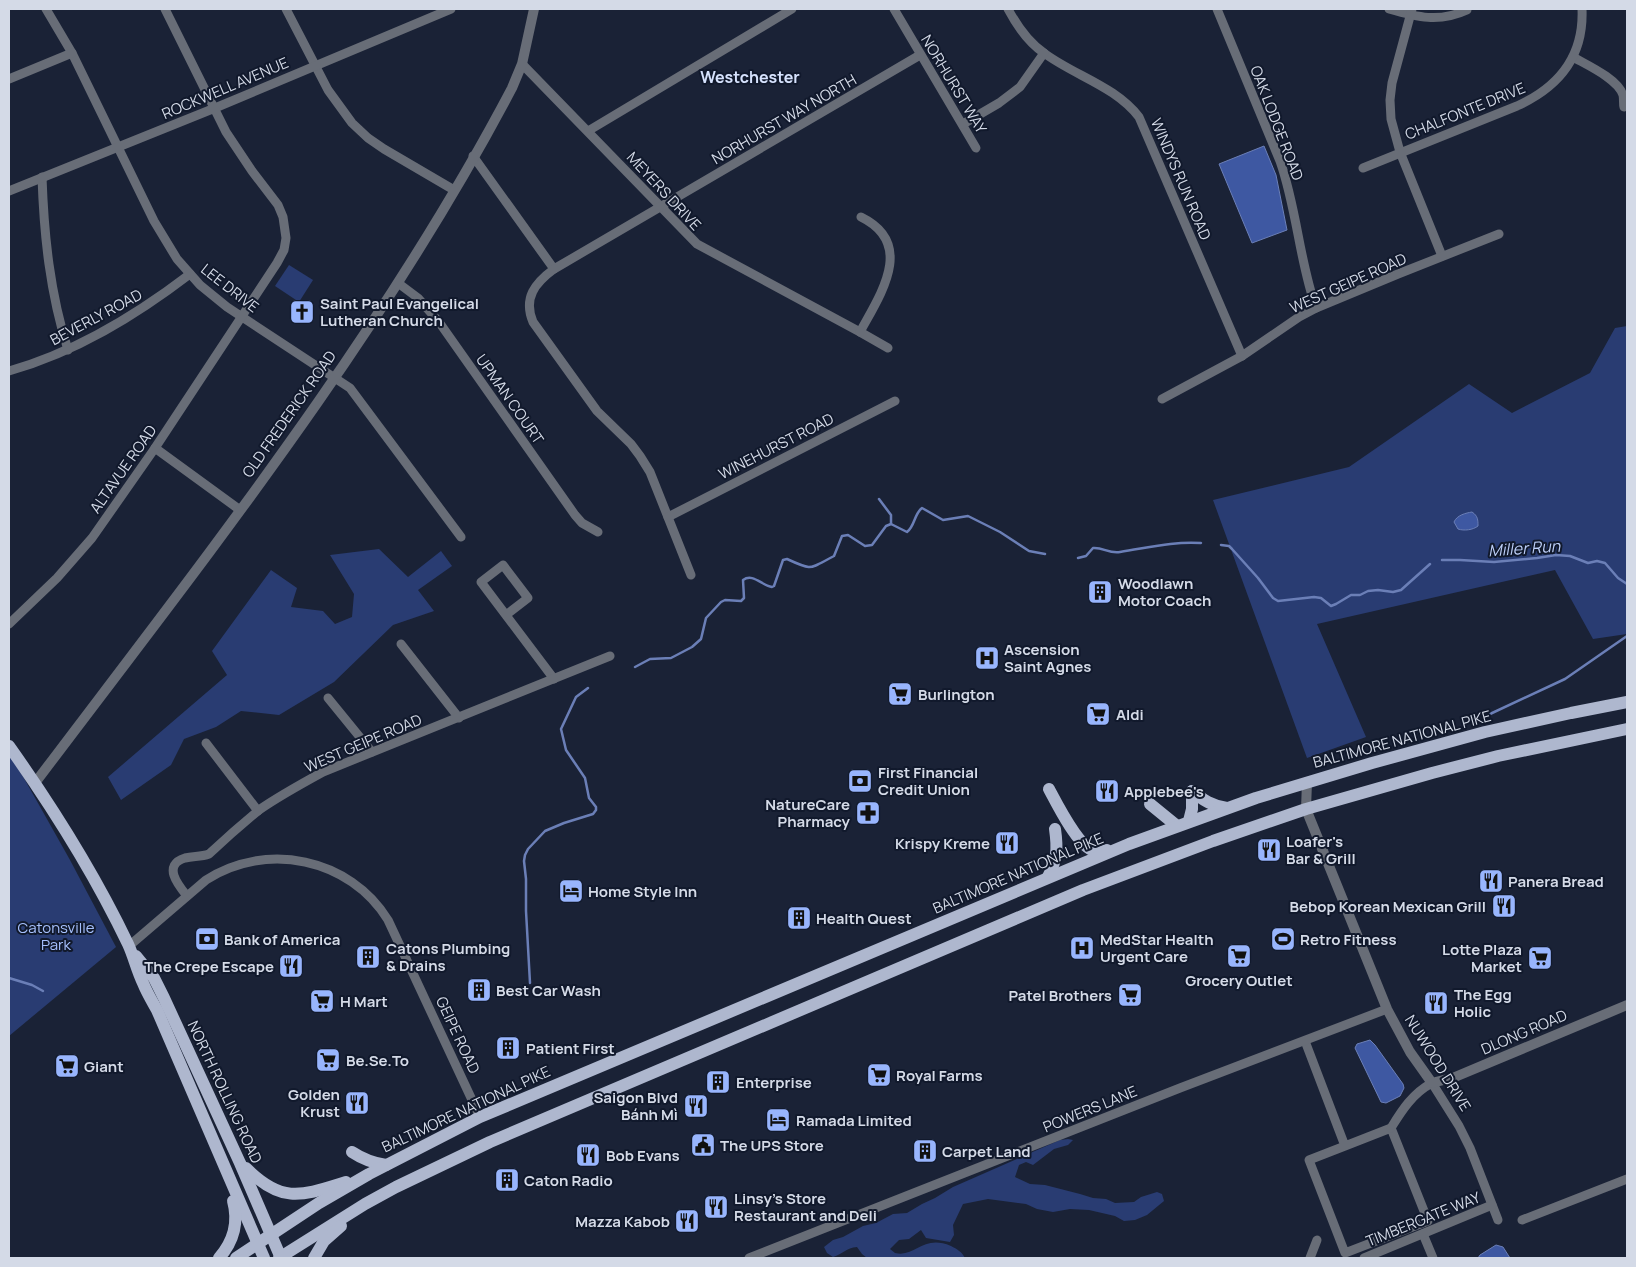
<svg xmlns="http://www.w3.org/2000/svg" width="1636" height="1267" viewBox="0 0 1636 1267" font-family="Manrope,sans-serif">
  <rect width="100%" height="100%" fill="#1a2236"/>
  <!-- green -->
  <g fill="#293c72">
    <polygon points="289,265 313,280 299,302 275,286"/>
    <polygon points="1627,326 1627,634 1593,639 1555,570 1317,624 1366,737 1307,758 1213,500 1349,467 1469,384 1512,413 1590,373 1615,328"/>
    <polygon points="379,549 408,577 441,551 452,566 418,590 434,611 393,625 334,682 279,715 241,711 216,727 184,739 171,765 121,800 108,777 227,675 212,651 271,570 297,588 291,607 323,611 335,624 352,617 354,594 330,555"/>
    <polygon points="9,754 16,764 70,860 116,947 9,1036"/>
    <path d="M1068 1139 1073 1140 1068 1145 1054 1149 1033 1165 1026 1162 1019 1165 1015 1177 1030 1184 1045 1185 1080 1194 1093 1198 1106 1199 1115 1203 1134 1202 1141 1197 1157 1192 1162 1194 1164 1201 1147 1215 1135 1220 1124 1221 1115 1216 1089 1210 1070 1209 1053 1212 1037 1209 1026 1204 988 1199 963 1204 953 1225 954 1235 950 1242 926 1238 921 1230 909 1239 899 1240 890 1249 895 1253C916 1258 922 1234 951 1246 957 1249 962 1252 965 1258H867L862 1254 857 1247C846 1248 843 1254 833 1257L827 1253 824 1247 833 1240 843 1237 863 1226 876 1223 893 1214 907 1213 922 1204 935 1198 953 1187 1060 1140Z"/>
  </g>
  <!-- water -->
  <g fill="#3e58a2" stroke="#6b7fb7">
    <polygon points="1264,146 1276,175 1287,230 1252,243 1219,164"/>
    <path d="M1472 512C1478 516 1478 520 1478 526 1473 530 1464 531 1458 529L1454 522C1457 515 1466 513 1472 512Z"/>
    <polygon points="1370,1040 1375,1045 1403,1084 1404,1088 1400,1096 1386,1103 1381,1102 1355,1048 1357,1044"/>
    <polygon points="1496,1245 1503,1247 1510,1258 1478,1258 1480,1255"/>
  </g>
  <g fill="none" stroke-linecap="round" stroke-linejoin="round">
    <!-- stream -->
    <g stroke="#6b7fb7" stroke-width="2.5">
      <polyline points="879,499 891,515 891,524"/>
      <polyline points="1221,545 1229,546 1232,549 1258,578 1273,598 1278,601 1314,597 1321,598 1331,606 1336,604 1351,595 1360,595 1368,591 1378,590 1393,592 1401,590 1430,564"/>
      <path d="M1078 558 1086 556 1093 548C1103 547 1109 554 1120 552 1147 548 1173 541 1201 543"/>
      <polyline points="1442,560 1460,560 1494,562 1537,558 1556,555 1570,556 1588,563 1597,561 1605,563 1618,578 1627,584"/>
      <path d="M635 667 650 659 671 658 692 647 701 639 706 618 721 602 725 600 741 601 744 598 743 580C753 573 761 585 772 587L774 586 783 560 787 559C813 571 809 569 834 556L842 536 848 535 865 546 872 545 886 526 891 524 907 532C915 526 914 514 922 508L943 520 968 516 1000 532 1029 551 1045 554"/>
      <polyline points="1490,714 1565,679 1627,636"/>
      <polyline points="9,978 32,985 43,991"/>
      <polyline points="530,983 526,911 526,879 524,861 525,855 528,849 545,831 564,823 593,814 596,810 596,807 589,798 585,778 566,750 561,729 576,697 588,688"/>
    </g>
    <!-- minor -->
    <g stroke="#686d77" stroke-width="9">
      <polyline points="46,9 72,53 154,221 177,259 200,285 227,307 350,388 461,537"/>
      <polyline points="286,9 328,90 352,123 368,138 384,149 454,190"/>
      <polyline points="894,9 976,148"/>
      <path d="M1008 9C1017 26 1028 42 1044 53 1075 76 1115 86 1139 117L1242 356"/>
      <path d="M1217 9 1280 161C1297 209 1299 260 1316 308"/>
      <path d="M1389 9C1417 17 1439 23 1467 10"/>
      <polyline points="1412,9 1392,83 1390,100 1391,119 1400,152 1442,256"/>
      <path d="M1573 57C1587 65 1618 79 1623 95 1624 99 1623 104 1624 107"/>
      <polyline points="522,64 697,244 860,332 888,348"/>
      <polyline points="9,79 72,53"/>
      <polyline points="963,124 999,103 1020,87 1044,53"/>
      <polyline points="588,131 792,9"/>
      <polyline points="473,156 554,269 920,55"/>
      <path d="M1363 168 1517 106C1559 87 1584 56 1582 9"/>
      <path d="M42 177C44 236 50 293 68 350"/>
      <polyline points="9,191 215,108 451,9"/>
      <path d="M554 269C535 283 523 298 533 322L597 411 631 444 640 456 650 472 691 575"/>
      <polyline points="398,283 418,298 439,322 575,515 582,523 598,532"/>
      <path d="M860 332C880 295 916 244 861 217"/>
      <path d="M9 371C76 352 135 316 190 274"/>
      <polyline points="1162,399 1242,356 1299,317 1316,308 1398,274 1499,234"/>
      <polyline points="155,448 240,510"/>
      <polyline points="668,517 895,401"/>
      <polyline points="506,615 528,598 503,565 481,582 554,679"/>
      <polyline points="9,624 57,578 92,538 155,448 277,263 284,250 286,238 283,217 278,205 252,171 226,132 165,9"/>
      <polyline points="401,644 459,718"/>
      <polyline points="328,698 372,752"/>
      <polyline points="206,743 258,811"/>
      <path d="M187 896C178 885 162 865 185 858 194 856 201 857 209 854 225 839 242 824 259 810 279 796 301 784 323 772L610 656"/>
      <path d="M129 946 206 880C266 841 350 858 388 920L480 1117"/>
      <polyline points="1305,1041 1345,1146 1391,1128 1428,1221 1345,1253 1309,1160 1345,1146"/>
      <path d="M1391 1128C1402 1110 1413 1093 1432 1083L1459 1126 1470 1148 1498 1220"/>
      <polyline points="1522,1220 1627,1179"/>
      <polyline points="1423,1234 1433,1258"/>
      <polyline points="749,1258 1180,1088 1387,1009"/>
      <polyline points="1310,1258 1317,1240"/>
      <polyline points="1364,1258 1492,1205"/>
    </g>
    <!-- tertiary -->
    <g stroke="#686d77" stroke-width="10">
      <polyline points="1307,782 1306,809 1387,1009 1410,1052 1432,1083 1455,1077 1627,1005"/>
      <path d="M35 783C204 559 381 337 512 88L522 64 534 9"/>
    </g>
    <!-- primary -->
    <g stroke="#aeb7ce" stroke-width="12">
      <path d="M9 746C53 808 95 875 128 944 134 957 137 971 143 983 147 993 152 1001 157 1010L264 1258"/>
      <path d="M1049 789C1057 804 1077 844 1092 850 1097 853 1101 852 1107 850"/>
      <path d="M1192 791C1203 800 1212 806 1227 808"/>
      <polyline points="1150,804 1177,826"/>
      <polyline points="1189,821 1192,809 1192,791"/>
      <path d="M1048 877C1057 859 1058 850 1055 829"/>
      <polyline points="136,956 154,978 164,998 240,1163 281,1258"/>
      <path d="M352 1152C364 1160 373 1163 386 1165"/>
      <path d="M246 1168C282 1204 301 1196 346 1182"/>
      <path d="M219 1258C234 1241 239 1223 233 1201"/>
      <polyline points="236,1258 319,1203 369,1174 480,1117 1129,844 1256,798 1372,763 1485,732 1571,713 1627,702"/>
      <polyline points="279,1258 365,1204 396,1187 490,1142 1083,890 1213,841 1306,809 1432,773 1498,756 1627,729"/>
      <polyline points="314,1258 324,1241 341,1226"/>
    </g>
  </g>
  <!-- icons -->
  <defs>
    <symbol id="church-square" viewBox="-11 -11 22 22"><rect x="-9" y="-9" width="18" height="18" rx="4" fill="#98b5fd" stroke="#11192c"/><path d="M-1.2-6h2.4v3.5h3.3v2.4h-3.3V6h-2.4V-.1h-3.3v-2.4h3.3Z" fill="#111"/></symbol>
    <symbol id="building-square" viewBox="-11 -11 22 22"><rect x="-9" y="-9" width="18" height="18" rx="4" fill="#98b5fd" stroke="#11192c"/><path d="M-4-6H4V6H1V3H-1V6H-4ZM-2.5-4.3h1.7v1.8h-1.7ZM.8-4.3h1.7v1.8H.8ZM-2.5-1h1.7V.8h-1.7ZM.8-1h1.7V.8H.8Z" fill="#111"/></symbol>
    <symbol id="hospital-square" viewBox="-11 -11 22 22"><rect x="-9" y="-9" width="18" height="18" rx="4" fill="#98b5fd" stroke="#11192c"/><path d="M-5-5h3v3.5h4V-5h3V5h-3V1.5h-4V5h-3Z" fill="#111"/></symbol>
    <symbol id="supermarket-square" viewBox="-11 -11 22 22"><rect x="-9" y="-9" width="18" height="18" rx="4" fill="#98b5fd" stroke="#11192c"/><path d="M-6-5.5h2.5l.6 2H6L4.5 2H-2.5L-4.4-4H-6ZM-1.5 3.2a1.3 1.3 0 1 0 .1 0ZM3 3.2a1.3 1.3 0 1 0 .1 0Z" fill="#111"/></symbol>
    <symbol id="bank-square" viewBox="-11 -11 22 22"><rect x="-9" y="-9" width="18" height="18" rx="4" fill="#98b5fd" stroke="#11192c"/><path d="M-6-4H6V4H-6ZM0-2.3a2.3 2.3 0 1 0 0 4.6a2.3 2.3 0 1 0 0-4.6Z" fill="#111"/></symbol>
    <symbol id="restaurant-square" viewBox="-11 -11 22 22"><rect x="-9" y="-9" width="18" height="18" rx="4" fill="#98b5fd" stroke="#11192c"/><path d="M-5-6h1v4h1v-4h1v4h1v-4h1v5L-1.5 .5V6h-2V.5L-5-1ZM5-6V6H3V1.5H1.5Q1.5-4 5-6Z" fill="#111"/></symbol>
    <symbol id="pharmacy-square" viewBox="-11 -11 22 22"><rect x="-9" y="-9" width="18" height="18" rx="4" fill="#98b5fd" stroke="#11192c"/><path d="M-2-6h4v4h4v4h-4v4h-4v-4h-4v-4h4Z" fill="#111"/></symbol>
    <symbol id="hotel-square" viewBox="-11 -11 22 22"><rect x="-9" y="-9" width="18" height="18" rx="4" fill="#98b5fd" stroke="#11192c"/><path d="M-6-4.5h1.5V1H6V5H4.5V3h-9V5H-6ZM-4 0a1.8 1.8 0 1 1 3.6 0ZM.5 0V-2.5h3Q6-2.5 6 0Z" fill="#111"/></symbol>
    <symbol id="stadium-square" viewBox="-11 -11 22 22"><rect x="-9" y="-9" width="18" height="18" rx="4" fill="#98b5fd" stroke="#11192c"/><path d="M0-5a6.5 5 0 1 0 0 10a6.5 5 0 1 0 0-10ZM-3.5-1.8h7v3.6h-7Z" fill="#111"/></symbol>
    <symbol id="civic-square" viewBox="-11 -11 22 22"><rect x="-9" y="-9" width="18" height="18" rx="4" fill="#98b5fd" stroke="#11192c"/><path d="M-.6-6.5H3V-4.5H.6V-3L4-1V1h2V6H-6V1h2V-1L-.6-3ZM-1.2 2.5V6h2.4V2.5Z" fill="#111"/></symbol>
  </defs>
  <g fill-rule="evenodd">
    <use href="#church-square" x="288" y="298" width="28" height="28"/>
    <use href="#building-square" x="1086" y="578" width="28" height="28"/>
    <use href="#hospital-square" x="973" y="644" width="28" height="28"/>
    <use href="#supermarket-square" x="886" y="680" width="28" height="28"/>
    <use href="#supermarket-square" x="1084" y="700" width="28" height="28"/>
    <use href="#bank-square" x="846" y="767" width="28" height="28"/>
    <use href="#restaurant-square" x="1093" y="777" width="28" height="28"/>
    <use href="#pharmacy-square" x="854" y="799" width="28" height="28"/>
    <use href="#restaurant-square" x="993" y="829" width="28" height="28"/>
    <use href="#restaurant-square" x="1255" y="836" width="28" height="28"/>
    <use href="#restaurant-square" x="1477" y="867" width="28" height="28"/>
    <use href="#hotel-square" x="557" y="877" width="28" height="28"/>
    <use href="#restaurant-square" x="1490" y="892" width="28" height="28"/>
    <use href="#building-square" x="785" y="904" width="28" height="28"/>
    <use href="#bank-square" x="193" y="925" width="28" height="28"/>
    <use href="#stadium-square" x="1269" y="925" width="28" height="28"/>
    <use href="#hospital-square" x="1068" y="934" width="28" height="28"/>
    <use href="#supermarket-square" x="1225" y="942" width="28" height="28"/>
    <use href="#building-square" x="354" y="943" width="28" height="28"/>
    <use href="#supermarket-square" x="1526" y="944" width="28" height="28"/>
    <use href="#restaurant-square" x="277" y="952" width="28" height="28"/>
    <use href="#building-square" x="465" y="976" width="28" height="28"/>
    <use href="#supermarket-square" x="1116" y="981" width="28" height="28"/>
    <use href="#supermarket-square" x="308" y="987" width="28" height="28"/>
    <use href="#restaurant-square" x="1422" y="989" width="28" height="28"/>
    <use href="#building-square" x="494" y="1034" width="28" height="28"/>
    <use href="#supermarket-square" x="314" y="1046" width="28" height="28"/>
    <use href="#supermarket-square" x="53" y="1052" width="28" height="28"/>
    <use href="#supermarket-square" x="865" y="1061" width="28" height="28"/>
    <use href="#building-square" x="704" y="1068" width="28" height="28"/>
    <use href="#restaurant-square" x="343" y="1089" width="28" height="28"/>
    <use href="#restaurant-square" x="682" y="1092" width="28" height="28"/>
    <use href="#hotel-square" x="764" y="1106" width="28" height="28"/>
    <use href="#civic-square" x="689" y="1131" width="28" height="28"/>
    <use href="#building-square" x="911" y="1137" width="28" height="28"/>
    <use href="#restaurant-square" x="574" y="1141" width="28" height="28"/>
    <use href="#building-square" x="493" y="1166" width="28" height="28"/>
    <use href="#restaurant-square" x="702" y="1193" width="28" height="28"/>
    <use href="#restaurant-square" x="673" y="1207" width="28" height="28"/>
  </g>
  <g text-anchor="middle" dominant-baseline="central" stroke-width="4" stroke-linejoin="round" paint-order="stroke">
    <!-- street labels -->
    <g font-size="15" fill="#d4dae7" stroke="#11192c">
      <text transform="translate(954 84) rotate(59)">NORHURST WAY</text>
      <text transform="translate(225 88) rotate(-23)">ROCKWELL AVENUE</text>
      <text transform="translate(1465 111) rotate(-22)">CHALFONTE DRIVE</text>
      <text transform="translate(784 119) rotate(-30)">NORHURST WAY NORTH</text>
      <text transform="translate(1277 123) rotate(69)">OAK LODGE ROAD</text>
      <text transform="translate(1181 179) rotate(67)">WINDYS RUN ROAD</text>
      <text transform="translate(664 191) rotate(47)">MEYERS DRIVE</text>
      <text transform="translate(1348 283) rotate(-24)">WEST GEIPE ROAD</text>
      <text transform="translate(230 288) rotate(38)">LEE DRIVE</text>
      <text transform="translate(96 317) rotate(-28)">BEVERLY ROAD</text>
      <text transform="translate(510 399) rotate(55)">UPMAN COURT</text>
      <text transform="translate(289 414) rotate(-55)">OLD FREDERICK ROAD</text>
      <text transform="translate(776 446) rotate(-27)">WINEHURST ROAD</text>
      <text transform="translate(123 469) rotate(-55)">ALTAVUE ROAD</text>
      <text transform="translate(1402 739) rotate(-15)">BALTIMORE NATIONAL PIKE</text>
      <text transform="translate(363 743) rotate(-23)">WEST GEIPE ROAD</text>
      <text transform="translate(1018 873) rotate(-23)">BALTIMORE NATIONAL PIKE</text>
      <text transform="translate(1524 1032) rotate(-23)">DLONG ROAD</text>
      <text transform="translate(458 1035) rotate(65)">GEIPE ROAD</text>
      <text transform="translate(1438 1063) rotate(58)">NUWOOD DRIVE</text>
      <text transform="translate(225 1092) rotate(65)">NORTH ROLLING ROAD</text>
      <text transform="translate(466 1109) rotate(-25)">BALTIMORE NATIONAL PIKE</text>
      <text transform="translate(1090 1109) rotate(-22)">POWERS LANE</text>
      <text transform="translate(1423 1219) rotate(-22)">TIMBERGATE WAY</text>
    </g>
    <!-- poi labels -->
    <g font-size="15" font-weight="bold" fill="#d4dae7" stroke="#11192c" text-anchor="start">
      <text x="320" y="303">Saint Paul Evangelical<tspan x="320" dy="17">Lutheran Church</tspan></text>
      <text x="1118" y="583">Woodlawn<tspan x="1118" dy="17">Motor Coach</tspan></text>
      <text x="1004" y="649">Ascension<tspan x="1004" dy="17">Saint Agnes</tspan></text>
      <text x="918" y="694">Burlington</text>
      <text x="1116" y="714">Aldi</text>
      <text x="878" y="772">First Financial<tspan x="878" dy="17">Credit Union</tspan></text>
      <text x="1124" y="791">Applebee's</text>
      <text x="850" y="804" text-anchor="end">NatureCare<tspan x="850" dy="17">Pharmacy</tspan></text>
      <text x="1286" y="841">Loafer's<tspan x="1286" dy="17">Bar &amp; Grill</tspan></text>
      <text x="990" y="843" text-anchor="end">Krispy Kreme</text>
      <text x="1508" y="881">Panera Bread</text>
      <text x="588" y="891">Home Style Inn</text>
      <text x="1486" y="906" text-anchor="end">Bebop Korean Mexican Grill</text>
      <text x="816" y="918">Health Quest</text>
      <text x="224" y="939">Bank of America</text>
      <text x="1100" y="939">MedStar Health<tspan x="1100" dy="17">Urgent Care</tspan></text>
      <text x="1300" y="939">Retro Fitness</text>
      <text x="386" y="948">Catons Plumbing<tspan x="386" dy="17">&amp; Drains</tspan></text>
      <text x="1522" y="949" text-anchor="end">Lotte Plaza<tspan x="1522" dy="17">Market</tspan></text>
      <text x="274" y="966" text-anchor="end">The Crepe Escape</text>
      <text x="1239" y="980" text-anchor="middle">Grocery Outlet</text>
      <text x="496" y="990">Best Car Wash</text>
      <text x="1454" y="994">The Egg<tspan x="1454" dy="17">Holic</tspan></text>
      <text x="1112" y="995" text-anchor="end">Patel Brothers</text>
      <text x="340" y="1001">H Mart</text>
      <text x="526" y="1048">Patient First</text>
      <text x="346" y="1060">Be.Se.To</text>
      <text x="84" y="1066">Giant</text>
      <text x="896" y="1075">Royal Farms</text>
      <text x="736" y="1082">Enterprise</text>
      <text x="340" y="1094" text-anchor="end">Golden<tspan x="340" dy="17">Krust</tspan></text>
      <text x="678" y="1097" text-anchor="end">Saigon Blvd<tspan x="678" dy="17">Bánh Mì</tspan></text>
      <text x="796" y="1120">Ramada Limited</text>
      <text x="720" y="1145">The UPS Store</text>
      <text x="942" y="1151">Carpet Land</text>
      <text x="606" y="1155">Bob Evans</text>
      <text x="524" y="1180">Caton Radio</text>
      <text x="734" y="1198">Linsy's Store<tspan x="734" dy="17">Restaurant and Deli</tspan></text>
      <text x="670" y="1221" text-anchor="end">Mazza Kabob</text>
    </g>
    <!-- park labels -->
    <g font-size="15" fill="#a6c0fd" stroke="#11192c">
      <text x="56" y="927">Catonsville<tspan x="56" dy="17">Park</tspan></text>
    </g>
    <!-- neighbourhood labels -->
    <g font-size="16" font-weight="bold" fill="#d6e2fd" stroke="#11192c">
      <text x="750" y="77">Westchester</text>
    </g>
    <!-- water labels -->
    <g font-size="16" font-style="italic" fill="#bdcff8" stroke="#11192c">
      <text transform="translate(1524 548) rotate(-4)">Miller Run</text>
    </g>
  </g>
  <!-- border -->
  <rect width="1636" height="1267" fill="none" stroke="#d4dae7" stroke-width="20"/>
</svg>
